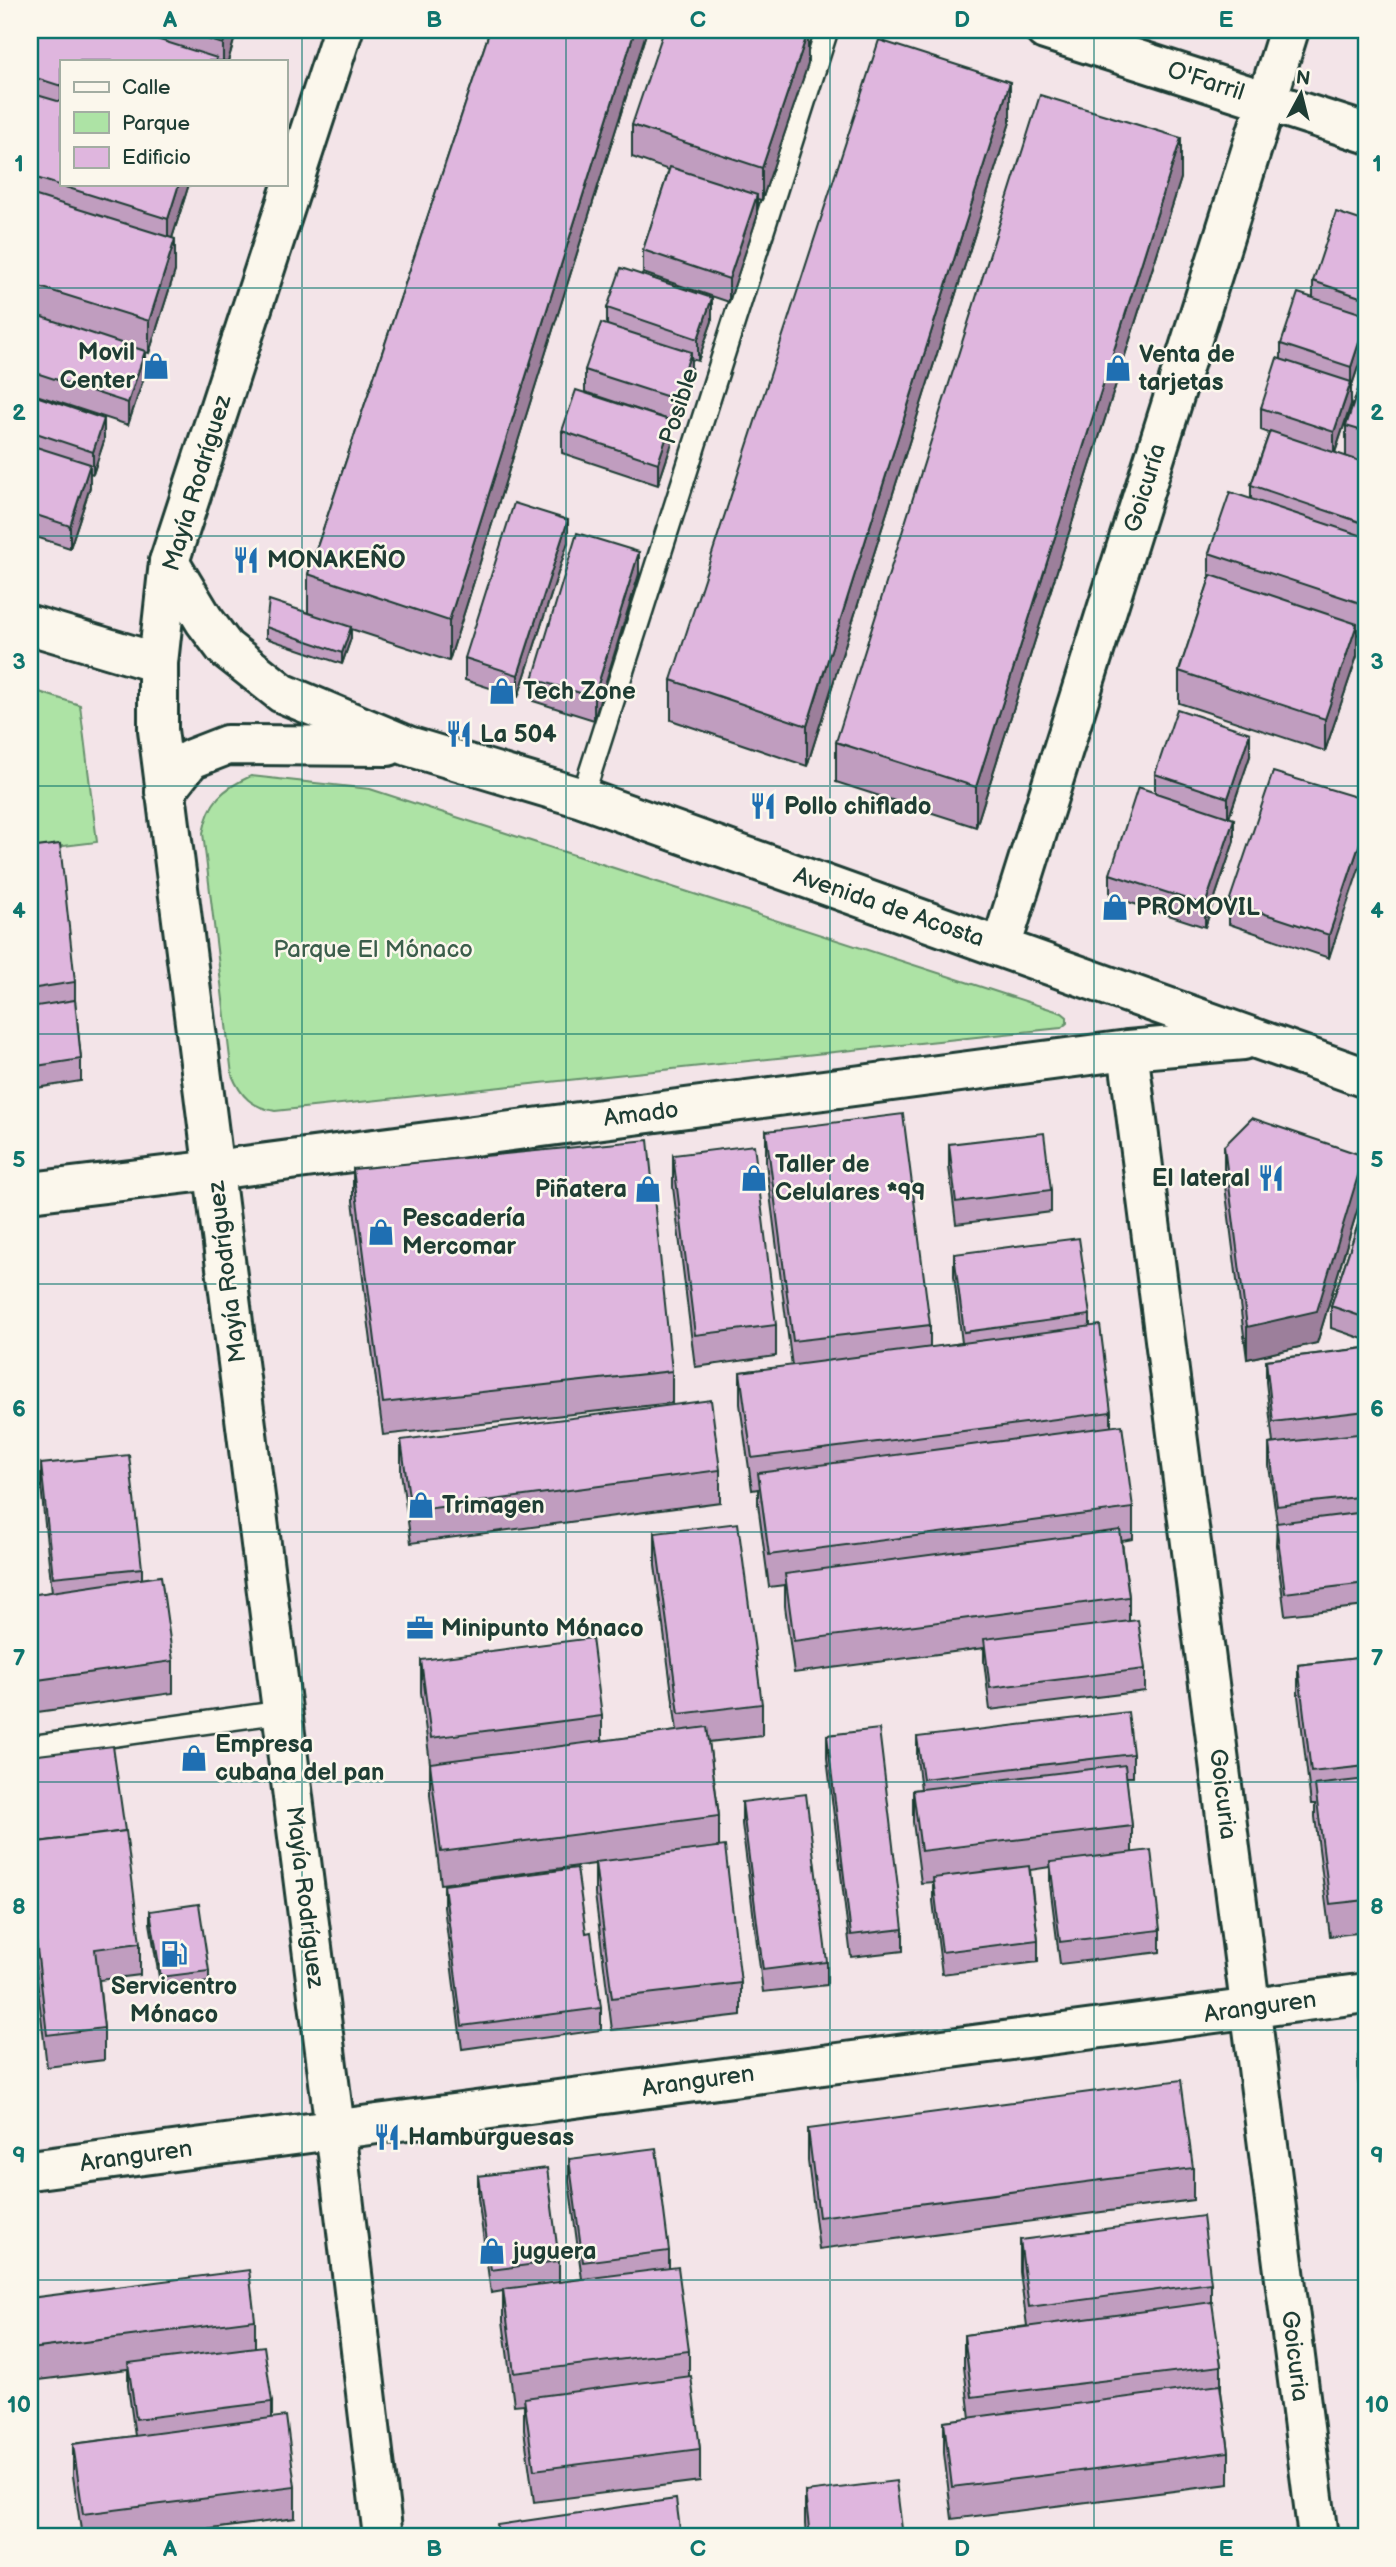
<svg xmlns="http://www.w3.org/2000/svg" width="1396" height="2567" viewBox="0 0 1396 2567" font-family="'Balsamiq Sans',sans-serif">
  <rect width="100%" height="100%" fill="#f3e4e8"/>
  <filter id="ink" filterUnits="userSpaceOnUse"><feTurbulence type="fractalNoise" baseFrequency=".0143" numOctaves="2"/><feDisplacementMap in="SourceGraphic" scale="14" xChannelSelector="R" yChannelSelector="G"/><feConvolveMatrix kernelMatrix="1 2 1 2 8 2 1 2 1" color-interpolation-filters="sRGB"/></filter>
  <g filter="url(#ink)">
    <!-- green -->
    <g fill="#ade3a5" stroke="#66906c" stroke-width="2">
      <polygon points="30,689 80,705 97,842 30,850"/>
      <path d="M251 776 370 789 1062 1013 1067 1017V1023L1061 1028 275 1111C252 1107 241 1097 232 1075L203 833C209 801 222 789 251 776Z"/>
    </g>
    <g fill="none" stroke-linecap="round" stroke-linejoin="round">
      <defs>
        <g id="service">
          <polyline points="582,798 827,30"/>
          <polyline points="30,1747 281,1712"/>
        </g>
        <g id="minor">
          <polyline points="1045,30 1366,133"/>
          <polyline points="1001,947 1289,30"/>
          <polyline points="1128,1050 1318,2537"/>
          <polyline points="30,1192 214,1170"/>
          <polyline points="30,2170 1366,1993"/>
        </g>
        <polyline id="tertiary" points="30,625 158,663"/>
        <g id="secondary">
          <polyline points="343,30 169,562 158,663 158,730 335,2129 383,2537"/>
          <polyline points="169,562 204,620 225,648 282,693 408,746 582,798 1366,1078"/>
          <polyline points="165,792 191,759 227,745 388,746"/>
          <polyline points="214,1170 1128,1050 1243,1040"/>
        </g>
      </defs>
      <!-- service casing -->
      <use href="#service" stroke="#1f3d34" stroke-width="26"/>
      <!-- minor casing -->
      <use href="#minor" stroke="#1f3d34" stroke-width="44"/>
      <!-- tertiary casing -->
      <use href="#tertiary" stroke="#1f3d34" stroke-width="44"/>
      <!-- secondary casing -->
      <use href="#secondary" stroke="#1f3d34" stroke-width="44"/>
      <!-- service -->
      <use href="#service" stroke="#fbf7ec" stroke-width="21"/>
      <!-- minor -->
      <use href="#minor" stroke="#fbf7ec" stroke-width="38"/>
      <!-- tertiary -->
      <use href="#tertiary" stroke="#fbf7ec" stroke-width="38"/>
      <!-- secondary -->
      <use href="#secondary" stroke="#fbf7ec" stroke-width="38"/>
    </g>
    <!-- wall -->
    <g fill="#c09dbf" stroke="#1f3d34" stroke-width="2">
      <polygon points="30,30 237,30 228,61 61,61 61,184 189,184 172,238 175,271 149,353 145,352 145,374 128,425 30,393"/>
      <polygon points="490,30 647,30 449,661 351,629 351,638 342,664 266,638 266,627 308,613 308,574"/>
      <polygon points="808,64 762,200 757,199 757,217 729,302 643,273 643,250 669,170 632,157 632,125"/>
      <polygon points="1010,122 807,766 671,720 671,680"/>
      <polygon points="1181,178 976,827 836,782 836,742"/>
      <polygon points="1366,222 1366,343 1351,388 1351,404 1335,453 1346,457 1346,426 1366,366 1366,637 1357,634 1357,656 1325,751 1179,703 1179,671 1209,581 1209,553 1251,499 1251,485 1269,433 1261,430 1261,408 1281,359 1281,344 1313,298 1313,281"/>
      <polygon points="607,308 712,321 698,361 691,359 691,375 675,422 585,392 585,370 607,325"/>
      <polygon points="30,394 104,441 93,474 90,473 90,487 70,548 30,535"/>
      <polygon points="562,431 672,443 658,485 562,453"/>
      <polygon points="568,542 518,697 465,680 465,658"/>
      <polygon points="639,574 594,720 533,701 533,679"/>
      <polygon points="1250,756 1229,818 1234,841 1205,927 1110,896 1110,874 1155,793 1155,774"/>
      <polygon points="1366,800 1329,958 1229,924 1229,902"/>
      <polygon points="30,848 75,982 75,1000 81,1059 81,1081 30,1089"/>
      <polygon points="766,1131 930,1325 930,1348 962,1343 954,1276 954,1254 1090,1315 1090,1327 1111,1412 1111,1427 1133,1508 1133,1539 1122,1541 1129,1597 1129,1621 1145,1669 1145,1691 990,1710 984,1661 984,1648 794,1673 785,1606 785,1585 769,1587 758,1504 758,1489 752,1490 740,1404 740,1372 792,1366 766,1163"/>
      <polygon points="949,1144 1051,1190 1051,1212 956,1224 949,1167"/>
      <polygon points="1224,1146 1364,1188 1317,1343 1247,1359 1224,1178"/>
      <polygon points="673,1155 776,1325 776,1356 695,1367 673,1187"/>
      <polygon points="353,1169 672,1371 672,1403 383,1435 353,1201"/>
      <polygon points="1366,1200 1366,1340 1331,1328 1331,1306"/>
      <polygon points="1366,1348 1366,1606 1285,1615 1276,1545 1277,1523 1269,1466 1269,1444 1273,1443 1266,1382 1266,1360"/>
      <polygon points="401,1440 720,1470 720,1502 411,1543 401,1472"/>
      <polygon points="41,1464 142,1568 142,1579 173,1661 173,1693 30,1713 30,1564 30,1595 52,1592 41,1486"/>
      <polygon points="655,1533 762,1704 762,1736 709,1742 719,1816 719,1846 741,1983 741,2015 612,2030 595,1894 595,1864 441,1884 430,1795 430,1763 421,1692 421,1660 602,1716 602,1741 677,1731 655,1565"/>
      <polygon points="1366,1657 1366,1932 1330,1936 1315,1817 1315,1804 1311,1804 1298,1696 1298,1665"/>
      <polygon points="827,1735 903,1929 903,1951 851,1957 827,1758"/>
      <polygon points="917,1737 1133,1754 1133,1777 1126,1777 1132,1826 1132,1852 1160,1930 1160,1952 1060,1964 1050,1885 1050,1867 1030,1870 1038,1940 1038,1962 942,1974 933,1901 933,1882 921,1883 913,1822 913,1790 921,1789 917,1759"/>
      <polygon points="30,1756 140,1943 140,1975 99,1980 104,2028 104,2060 47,2067 30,1920"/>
      <polygon points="742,1802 827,1962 827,1985 763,1992 742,1824"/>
      <polygon points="444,1885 586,1933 601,2008 601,2030 462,2049 444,1907"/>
      <polygon points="150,1911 209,1971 209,1982 161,1989 150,1923"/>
      <polygon points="1366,2054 1366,2139 1358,2078 1358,2055"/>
      <polygon points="808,2129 1193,2168 1193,2200 819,2249 808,2161"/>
      <polygon points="569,2159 669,2251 669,2268 689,2351 689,2377 700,2449 700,2481 534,2502 524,2430 524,2404 514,2405 503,2321 503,2291 491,2293 478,2198 478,2176 559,2261 559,2282 582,2279 569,2182"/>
      <polygon points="1020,2240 1211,2283 1211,2302 1221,2366 1221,2391 1229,2452 1229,2484 952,2519 944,2453 944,2421 970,2418 964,2367 964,2335 1027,2326 1020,2272"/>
      <polygon points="30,2298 255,2320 255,2347 272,2402 272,2418 295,2487 295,2518 152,2537 82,2537 73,2476 73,2444 135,2436 128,2386 128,2369 30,2381"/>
      <polygon points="805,2492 903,2537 806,2537 805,2524"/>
    </g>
    <!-- shaded-wall -->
    <g fill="#9c7f9b" stroke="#1f3d34" stroke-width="2">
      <polygon points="227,30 237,30 228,61 223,61 223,44"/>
      <polygon points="635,30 647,30 449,661 449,621"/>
      <polygon points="808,32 808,64 762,200 762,168"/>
      <polygon points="1010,82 1010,122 807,766 807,726"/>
      <polygon points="1181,138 1181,178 976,827 976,787"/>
      <polygon points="179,184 189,184 168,251 168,219"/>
      <polygon points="757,195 757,217 729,302 729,279"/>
      <polygon points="175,239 175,271 149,353 149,321"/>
      <polygon points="712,298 712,321 698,361 698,339"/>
      <polygon points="1366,321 1366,343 1351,388 1351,404 1334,455 1334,432 1351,383 1351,367"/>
      <polygon points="145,351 145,374 128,425 128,403"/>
      <polygon points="691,352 691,375 675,422 675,399"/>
      <polygon points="104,419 104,441 93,474 93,452"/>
      <polygon points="672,421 672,443 658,485 658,463"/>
      <polygon points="90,464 90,487 70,548 70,526"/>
      <polygon points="568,520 568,542 518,697 518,675"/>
      <polygon points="639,552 639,574 594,720 594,697"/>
      <polygon points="1357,624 1357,656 1325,751 1325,719"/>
      <polygon points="351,627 351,638 342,664 342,653"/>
      <polygon points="1250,733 1250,756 1228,820 1228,798"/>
      <polygon points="1234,819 1234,841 1205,927 1205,905"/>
      <polygon points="1366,825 1366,848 1329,958 1329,935"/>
      <polygon points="1364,1156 1364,1188 1317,1343 1247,1359 1247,1327"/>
    </g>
    <!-- building -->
    <g fill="#dfb6de" stroke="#1f3d34" stroke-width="2">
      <polygon points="30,30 128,30 217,58 215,61 61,61 61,86 30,76"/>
      <polygon points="178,30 227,30 223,44"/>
      <polygon points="490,30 635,30 449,621 308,574"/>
      <polygon points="664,30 800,30 808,32 762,168 632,125"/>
      <polygon points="879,40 1010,82 807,726 671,680"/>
      <polygon points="30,93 61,102 61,184 179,184 168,219 30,176"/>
      <polygon points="1040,95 1181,138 976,787 836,742"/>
      <polygon points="670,167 757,195 729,279 643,250"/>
      <polygon points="30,194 175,239 149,321 30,284"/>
      <polygon points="1336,212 1366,222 1366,299 1313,281"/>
      <polygon points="621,268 712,298 698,339 607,308"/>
      <polygon points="1298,293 1366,315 1366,321 1351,367 1281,344"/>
      <polygon points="30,313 145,351 128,403 30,371"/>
      <polygon points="601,323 691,352 675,399 585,370"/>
      <polygon points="1277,358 1351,382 1334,432 1261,408"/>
      <polygon points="1366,366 1366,432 1346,426"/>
      <polygon points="576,390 672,421 658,463 562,431"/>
      <polygon points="30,394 104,419 93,452 30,431"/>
      <polygon points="1270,431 1366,463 1366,524 1251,485"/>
      <polygon points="30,445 90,464 70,526 30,513"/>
      <polygon points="1230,492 1366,537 1366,605 1209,553"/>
      <polygon points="514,503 568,520 518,675 465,658"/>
      <polygon points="577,533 639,552 594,697 533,679"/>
      <polygon points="1211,575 1357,624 1325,719 1179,671"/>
      <polygon points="269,600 351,627 342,653 266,627"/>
      <polygon points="1177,709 1250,733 1228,798 1155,774"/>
      <polygon points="1273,772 1366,800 1366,825 1329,935 1229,902"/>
      <polygon points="1138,787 1234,819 1205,905 1110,874"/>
      <polygon points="60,844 75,982 30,989 30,848"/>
      <polygon points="75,1000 81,1059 30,1067 30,1007"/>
      <polygon points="903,1114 930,1325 793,1341 766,1131"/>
      <polygon points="1252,1118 1364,1156 1317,1311 1247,1327 1224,1146"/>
      <polygon points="1044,1133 1051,1190 956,1202 949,1144"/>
      <polygon points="648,1140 672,1371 383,1403 353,1169"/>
      <polygon points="754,1145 776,1325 695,1335 673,1155"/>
      <polygon points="1366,1200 1366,1318 1331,1306"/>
      <polygon points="1079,1238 1090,1315 964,1332 954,1254"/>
      <polygon points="1100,1325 1111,1412 752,1458 740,1372"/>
      <polygon points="1366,1348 1366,1411 1273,1422 1266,1360"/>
      <polygon points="711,1400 720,1470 411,1511 401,1440"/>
      <polygon points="1122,1425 1133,1508 769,1555 758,1473"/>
      <polygon points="1366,1433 1366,1496 1277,1506 1269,1444"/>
      <polygon points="129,1455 142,1568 53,1577 41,1464"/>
      <polygon points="1366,1512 1366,1583 1285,1593 1276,1523"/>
      <polygon points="738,1523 762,1704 679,1714 655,1533"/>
      <polygon points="1120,1530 1129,1597 794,1641 785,1574"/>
      <polygon points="161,1576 173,1661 30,1681 30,1595"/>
      <polygon points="1138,1620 1145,1669 990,1688 984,1639"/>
      <polygon points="592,1638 602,1716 431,1738 421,1660"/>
      <polygon points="1366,1657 1366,1766 1311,1772 1298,1665"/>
      <polygon points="1128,1712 1133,1754 923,1779 917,1737"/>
      <polygon points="707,1727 719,1816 441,1852 430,1763"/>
      <polygon points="879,1729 903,1929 851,1935 827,1735"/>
      <polygon points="113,1746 125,1831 30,1843 30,1756"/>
      <polygon points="1125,1765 1132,1826 921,1851 913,1790"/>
      <polygon points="1366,1779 1366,1900 1330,1904 1315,1785"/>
      <polygon points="806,1794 827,1962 763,1970 742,1802"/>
      <polygon points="126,1831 140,1943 95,1949 104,2028 47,2035 30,1888 30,1843"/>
      <polygon points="725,1846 741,1983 612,1998 595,1862"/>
      <polygon points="1151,1850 1160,1930 1060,1942 1050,1862"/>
      <polygon points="1029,1866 1038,1940 942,1952 933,1878"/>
      <polygon points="577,1868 586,1933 591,1932 601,2008 462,2026 444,1885"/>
      <polygon points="199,1904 209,1971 161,1977 150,1911"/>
      <polygon points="1366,2054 1366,2116 1358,2055"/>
      <polygon points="1181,2080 1193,2168 819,2217 808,2129"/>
      <polygon points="656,2148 669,2251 583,2262 569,2159"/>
      <polygon points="547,2168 559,2261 491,2270 478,2176"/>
      <polygon points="1203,2216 1211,2283 1029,2307 1020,2240"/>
      <polygon points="678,2267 689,2351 514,2373 503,2289"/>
      <polygon points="249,2270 255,2320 30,2349 30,2298"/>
      <polygon points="1212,2302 1221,2366 972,2397 964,2335"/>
      <polygon points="264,2346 272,2402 136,2419 128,2363"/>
      <polygon points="691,2376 700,2449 534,2470 524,2398"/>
      <polygon points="1220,2385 1229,2452 952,2487 944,2421"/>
      <polygon points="286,2416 295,2487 83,2514 73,2444"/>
      <polygon points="896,2481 903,2537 810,2537 805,2492"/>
      <polygon points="676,2499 681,2537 499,2537 497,2525"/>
      <polygon points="1245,2531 1245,2537 1200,2537"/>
    </g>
  </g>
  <!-- grid -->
  <path fill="none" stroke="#0f766e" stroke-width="2" stroke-opacity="0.55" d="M302 30V2537M566 30V2537M830 30V2537M1094 30V2537M30 288H1366M30 536H1366M30 786H1366M30 1034H1366M30 1284H1366M30 1532H1366M30 1782H1366M30 2030H1366M30 2280H1366"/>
  <!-- icons -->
  <defs>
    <symbol id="shop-bare" viewBox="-9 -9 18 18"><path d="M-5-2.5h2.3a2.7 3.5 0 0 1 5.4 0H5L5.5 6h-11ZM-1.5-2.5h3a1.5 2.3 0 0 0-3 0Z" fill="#1f6fb2" stroke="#fbf7ec" stroke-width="2.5" paint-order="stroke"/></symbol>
    <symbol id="restaurant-bare" viewBox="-9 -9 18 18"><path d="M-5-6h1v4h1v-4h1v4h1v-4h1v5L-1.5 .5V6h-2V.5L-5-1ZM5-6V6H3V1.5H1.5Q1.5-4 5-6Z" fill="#1f6fb2" stroke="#fbf7ec" stroke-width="2.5" paint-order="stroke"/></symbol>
    <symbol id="office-bare" viewBox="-9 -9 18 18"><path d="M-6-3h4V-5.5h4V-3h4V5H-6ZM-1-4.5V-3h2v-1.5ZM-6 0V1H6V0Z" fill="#1f6fb2" stroke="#fbf7ec" stroke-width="2.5" paint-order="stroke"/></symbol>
    <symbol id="fuel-bare" viewBox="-9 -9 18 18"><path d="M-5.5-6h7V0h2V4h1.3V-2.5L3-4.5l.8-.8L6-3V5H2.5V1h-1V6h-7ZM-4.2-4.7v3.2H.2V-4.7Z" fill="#1f6fb2" stroke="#fbf7ec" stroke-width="2.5" paint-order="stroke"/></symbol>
  </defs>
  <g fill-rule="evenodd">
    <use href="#shop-bare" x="137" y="347" width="38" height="38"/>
    <use href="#shop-bare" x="1099" y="349" width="38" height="38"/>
    <use href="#restaurant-bare" x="227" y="541" width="38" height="38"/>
    <use href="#shop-bare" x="483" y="672" width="38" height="38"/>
    <use href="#restaurant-bare" x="440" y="715" width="38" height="38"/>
    <use href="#restaurant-bare" x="744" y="787" width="38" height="38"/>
    <use href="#shop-bare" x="1096" y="888" width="38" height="38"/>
    <use href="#shop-bare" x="735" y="1159" width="38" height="38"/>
    <use href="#restaurant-bare" x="1252" y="1159" width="38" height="38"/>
    <use href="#shop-bare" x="629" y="1170" width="38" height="38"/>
    <use href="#shop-bare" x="362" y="1213" width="38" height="38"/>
    <use href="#shop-bare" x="402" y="1486" width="38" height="38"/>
    <use href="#office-bare" x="401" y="1609" width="38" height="38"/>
    <use href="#shop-bare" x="175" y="1739" width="38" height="38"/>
    <use href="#fuel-bare" x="155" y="1935" width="38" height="38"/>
    <use href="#restaurant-bare" x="368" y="2118" width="38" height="38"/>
    <use href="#shop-bare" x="473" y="2232" width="38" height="38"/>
  </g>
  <g text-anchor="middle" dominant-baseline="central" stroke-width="5" stroke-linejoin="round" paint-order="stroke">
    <!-- street labels -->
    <g font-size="24" fill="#1f3d34" stroke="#fbf7ec">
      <text transform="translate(1206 81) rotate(18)">O'Farril</text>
      <text transform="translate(679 406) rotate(-72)">Posible</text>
      <text transform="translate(197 483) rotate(-73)">Mayía Rodríguez</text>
      <text transform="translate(1145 488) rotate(-73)">Goicuría</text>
      <text transform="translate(889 907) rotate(19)">Avenida de Acosta</text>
      <text transform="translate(641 1114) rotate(-7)">Amado</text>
      <text transform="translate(227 1272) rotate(-97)">Mayía Rodríguez</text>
      <text transform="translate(1223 1794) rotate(83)">Goicuria</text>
      <text transform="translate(305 1897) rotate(83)">Mayía Rodríguez</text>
      <text transform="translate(1260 2007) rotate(-8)">Aranguren</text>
      <text transform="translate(698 2081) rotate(-8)">Aranguren</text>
      <text transform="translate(136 2156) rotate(-8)">Aranguren</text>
      <text transform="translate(1295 2356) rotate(83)">Goicuria</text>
    </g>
    <!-- poi labels -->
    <g font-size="24" font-weight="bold" fill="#1f3d34" stroke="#fbf7ec" text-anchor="start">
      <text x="135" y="352" text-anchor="end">Movil<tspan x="135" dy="28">Center</tspan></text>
      <text x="1139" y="354">Venta de<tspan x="1139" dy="28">tarjetas</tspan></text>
      <text x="267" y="560">MONAKEÑO</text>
      <text x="523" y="691">Tech Zone</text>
      <text x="480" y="734">La 504</text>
      <text x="784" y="806">Pollo chiflado</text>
      <text x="1136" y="907">PROMOVIL</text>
      <text x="775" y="1164">Taller de<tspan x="775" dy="28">Celulares *99</tspan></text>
      <text x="1250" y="1178" text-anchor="end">El lateral</text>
      <text x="627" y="1189" text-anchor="end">Piñatera</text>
      <text x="402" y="1218">Pescadería<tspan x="402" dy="28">Mercomar</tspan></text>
      <text x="442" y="1505">Trimagen</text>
      <text x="441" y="1628">Minipunto Mónaco</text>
      <text x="215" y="1744">Empresa<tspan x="215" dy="28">cubana del pan</tspan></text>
      <text x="174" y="1986" text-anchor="middle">Servicentro<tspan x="174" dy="28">Mónaco</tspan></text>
      <text x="408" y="2137">Hamburguesas</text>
      <text x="513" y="2251">juguera</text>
    </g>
    <!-- park labels -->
    <g font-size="24" fill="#3b5e4b" stroke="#fbf7ec">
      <text x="373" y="949">Parque El Mónaco</text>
    </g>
  </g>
  <!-- margin -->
  <rect width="1396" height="2567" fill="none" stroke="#fbf7ec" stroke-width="77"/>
  <!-- legend -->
  <rect x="60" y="60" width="228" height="126" fill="#fbf7ec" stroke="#a3ada2" stroke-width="2"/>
  <rect x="74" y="82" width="35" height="10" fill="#fbf7ec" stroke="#a3ada2" stroke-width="2"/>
  <text x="122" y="94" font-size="21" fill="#1f3d34">Calle</text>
  <rect x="74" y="112" width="35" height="21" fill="#ade3a5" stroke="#a3ada2" stroke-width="2"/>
  <text x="122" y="130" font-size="21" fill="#1f3d34">Parque</text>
  <rect x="74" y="147" width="35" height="21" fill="#dfb6de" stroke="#a3ada2" stroke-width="2"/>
  <text x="122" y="164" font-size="21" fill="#1f3d34">Edificio</text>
  <!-- north arrow -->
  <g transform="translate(1301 94) rotate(7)" stroke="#fbf7ec" stroke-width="5" paint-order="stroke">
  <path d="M0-5L12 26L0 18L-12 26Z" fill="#1f3d34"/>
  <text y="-10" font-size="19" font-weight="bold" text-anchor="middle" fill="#1f3d34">N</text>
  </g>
  <rect x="38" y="38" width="1320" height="2490" fill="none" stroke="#0f766e" stroke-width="2.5"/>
  <g font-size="23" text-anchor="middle" font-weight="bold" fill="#0f766e">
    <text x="170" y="27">A</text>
    <text x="434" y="27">B</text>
    <text x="698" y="27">C</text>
    <text x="962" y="27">D</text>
    <text x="1226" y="27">E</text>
    <text x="19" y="171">1</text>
    <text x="1377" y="171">1</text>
    <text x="19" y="420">2</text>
    <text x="1377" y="420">2</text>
    <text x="19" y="669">3</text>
    <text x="1377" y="669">3</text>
    <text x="19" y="918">4</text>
    <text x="1377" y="918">4</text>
    <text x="19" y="1167">5</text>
    <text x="1377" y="1167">5</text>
    <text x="19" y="1416">6</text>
    <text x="1377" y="1416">6</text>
    <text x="19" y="1665">7</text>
    <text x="1377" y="1665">7</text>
    <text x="19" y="1914">8</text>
    <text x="1377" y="1914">8</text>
    <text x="19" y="2163">9</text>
    <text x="1377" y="2163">9</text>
    <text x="19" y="2412">10</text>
    <text x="1377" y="2412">10</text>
    <text x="170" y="2556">A</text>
    <text x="434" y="2556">B</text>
    <text x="698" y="2556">C</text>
    <text x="962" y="2556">D</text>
    <text x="1226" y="2556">E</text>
  </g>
</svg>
